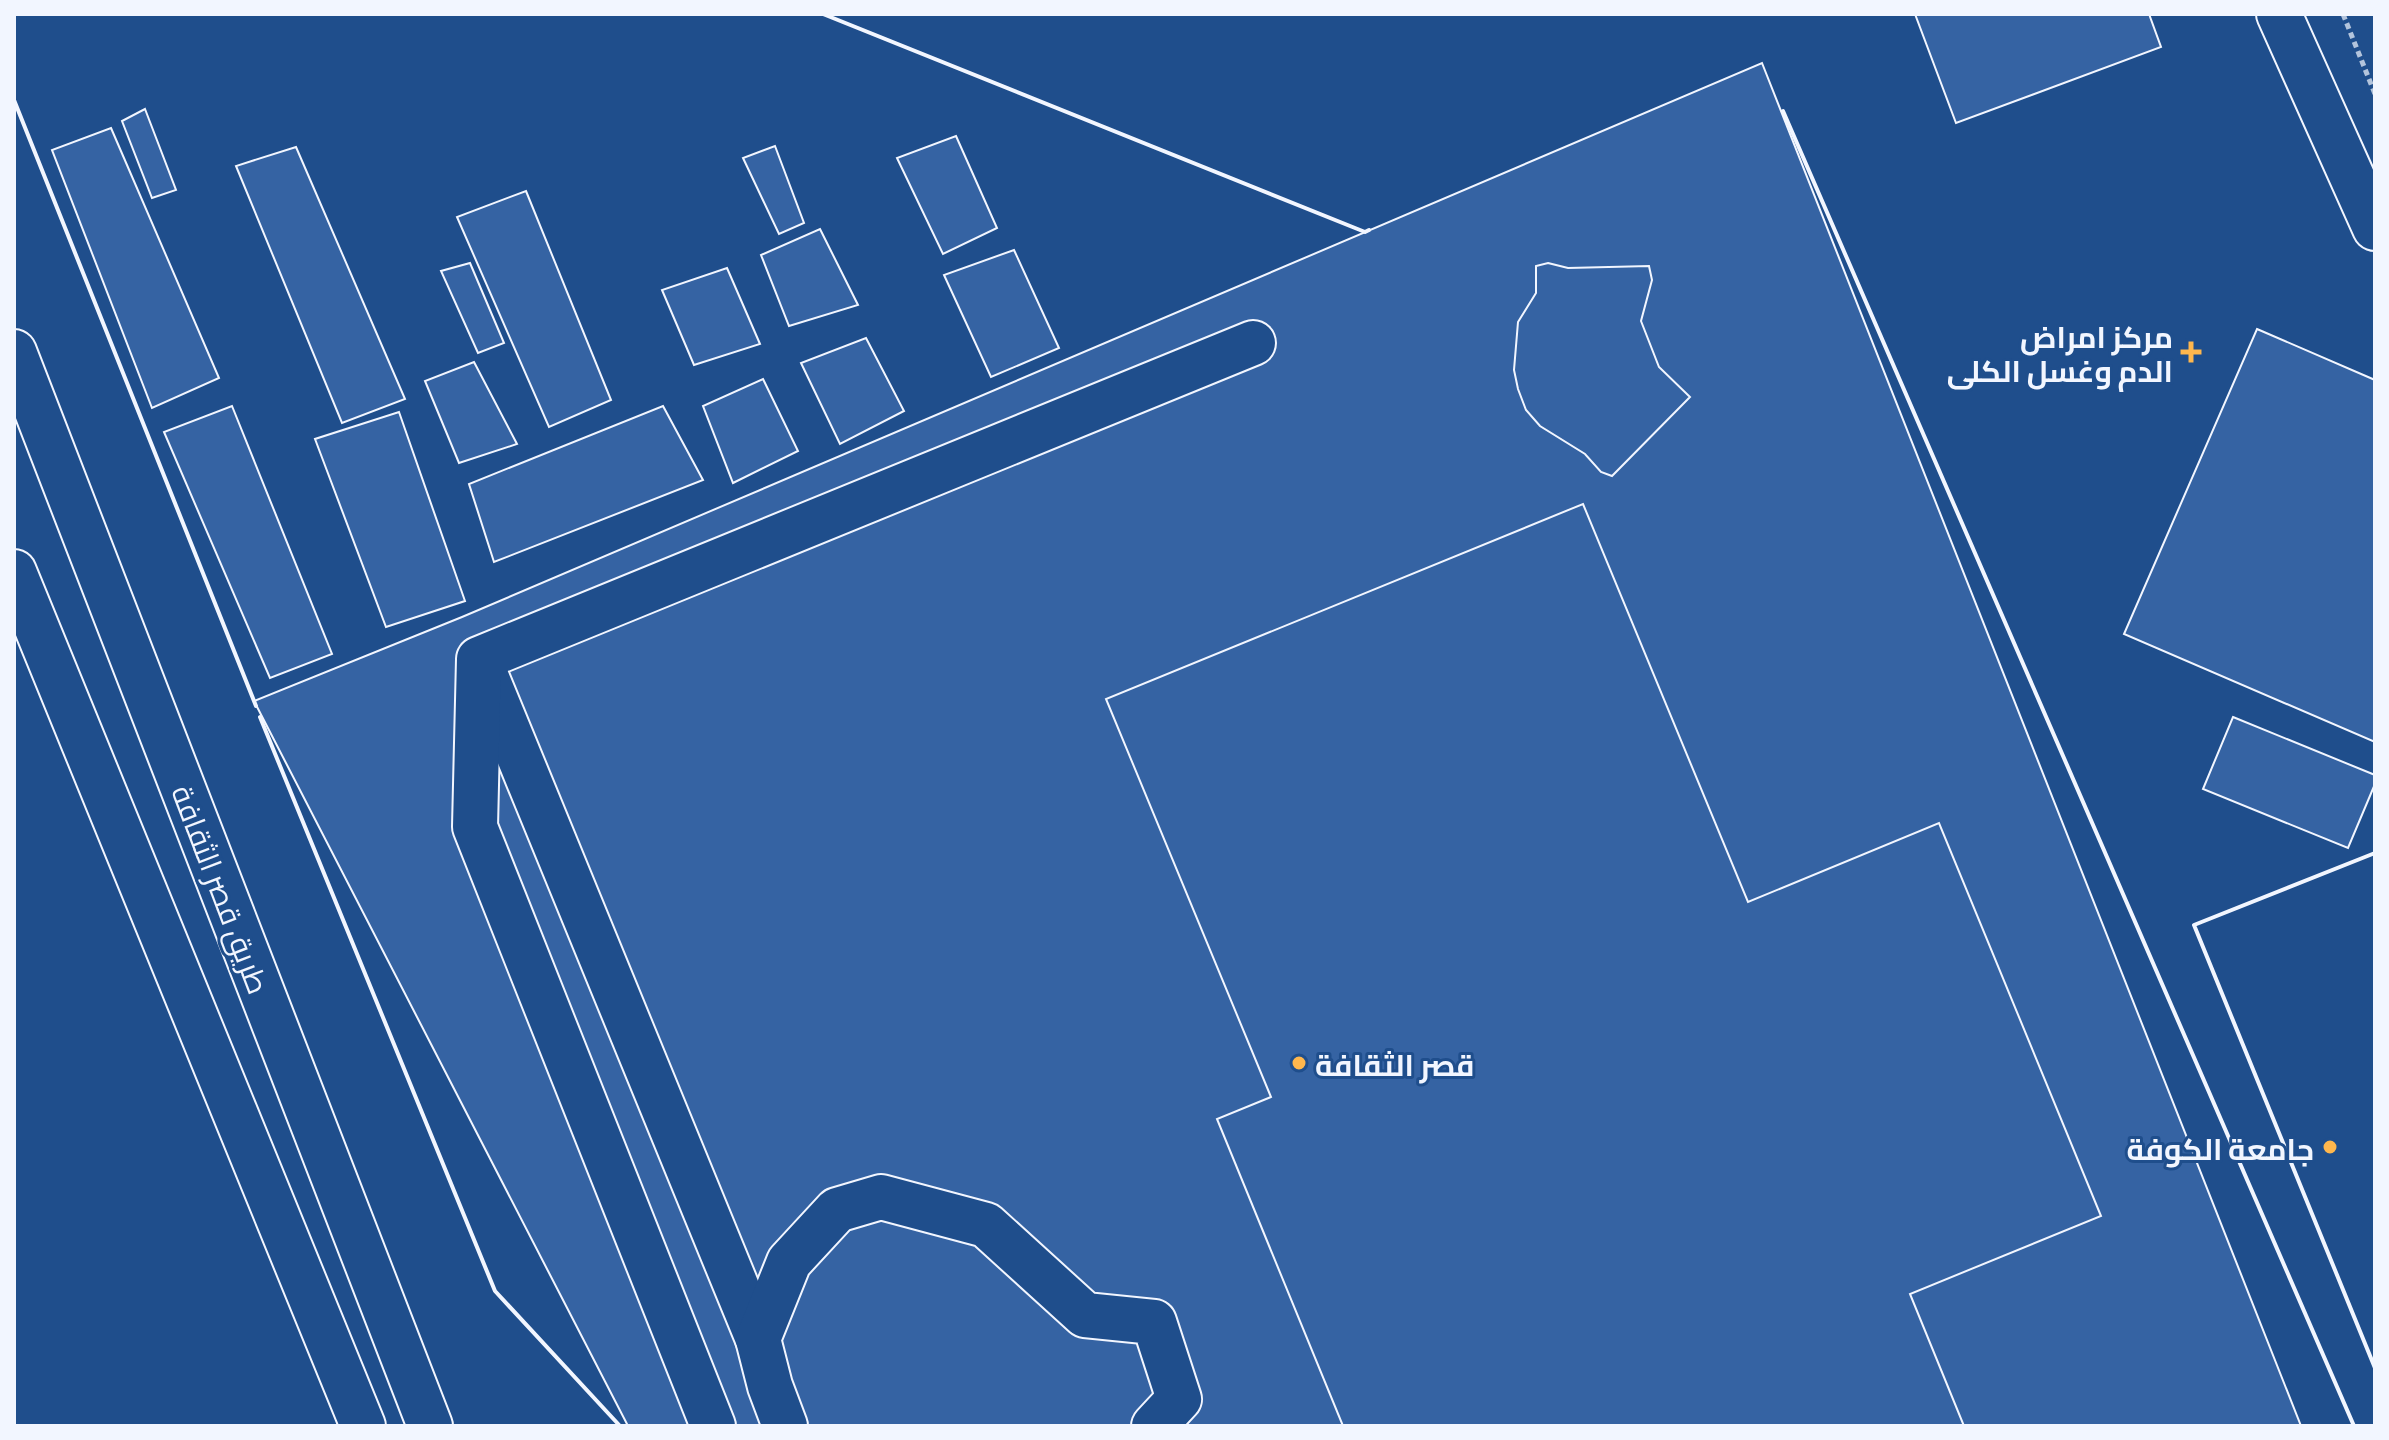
<svg xmlns="http://www.w3.org/2000/svg" width="2389" height="1440" viewBox="0 0 2389 1440" font-family="Commissioner,Cairo,sans-serif">
  <rect width="100%" height="100%" fill="#1f4e8c"/>
  <!-- building -->
  <g fill="#3563a3" stroke="#f2f6ff" stroke-width="2">
    <polygon points="1915,14 2149,14 2161,47 1956,123"/>
    <polygon points="1762,63 2301,1426 628,1426 254,701 462,617"/>
    <polygon points="145,109 176,190 152,198 122,121"/>
    <polygon points="111,128 219,378 152,408 52,150"/>
    <polygon points="956,136 997,228 943,254 897,158"/>
    <polygon points="775,146 804,223 779,234 743,158"/>
    <polygon points="296,147 405,399 342,423 236,166"/>
    <polygon points="526,191 611,400 549,427 457,217"/>
    <polygon points="820,229 858,305 789,326 761,255"/>
    <polygon points="1014,250 1059,348 991,377 944,275"/>
    <polygon points="470,263 504,343 478,353 441,271"/>
    <polygon points="1548,263 1568,268 1649,266 1652,280 1641,321 1659,367 1690,397 1612,476 1601,472 1585,454 1540,426 1526,410 1518,389 1514,370 1518,322 1536,293 1536,266"/>
    <polygon points="727,268 760,344 694,365 662,290"/>
    <polygon points="2257,329 2375,380 2375,742 2124,634"/>
    <polygon points="866,338 904,411 840,444 801,363"/>
    <polygon points="474,362 517,444 459,463 425,381"/>
    <polygon points="763,379 798,451 733,483 703,406"/>
    <polygon points="232,406 332,654 270,678 164,432"/>
    <polygon points="663,406 703,480 494,562 469,484"/>
    <polygon points="399,412 465,601 386,627 315,439"/>
    <polygon points="1583,504 1748,902 1939,823 2101,1216 1910,1294 1964,1426 1343,1426 1217,1119 1271,1097 1106,699"/>
    <polygon points="2233,717 2375,775 2375,784 2348,848 2203,789"/>
  </g>
  <g fill="none" stroke-linecap="round" stroke-linejoin="round">
    <defs>
      <g id="minor">
        <polyline points="2279,14 2375,228"/>
        <polyline points="14,352 430,1426"/>
        <polyline points="14,572 363,1426"/>
        <polyline points="486,676 758,1339"/>
        <polyline points="713,1426 475,827 479,659 1253,343"/>
        <polyline points="785,1426 770,1386 758,1339 789,1262 837,1210 881,1197 986,1225 1085,1315 1154,1322 1179,1399 1154,1426"/>
      </g>
    </defs>
    <!-- minor casing -->
    <use href="#minor" stroke="#f2f6ff" stroke-width="48"/>
    <!-- path -->
    <polyline stroke="#b3c4dc" stroke-width="5" stroke-dasharray="6 4" stroke-linecap="butt" points="2343,14 2375,94"/>
    <!-- minor -->
    <use href="#minor" stroke="#1f4e8c" stroke-width="44"/>
    <!-- wall -->
    <g stroke="#f2f6ff" stroke-width="4">
      <polyline points="823,14 1365,232 1369,230"/>
      <polyline points="14,100 256,706"/>
      <polyline points="1783,111 2354,1426"/>
      <polyline points="260,717 495,1291 620,1426"/>
      <polyline points="2375,853 2194,925 2375,1368"/>
    </g>
  </g>
  <!-- markers -->
  <g fill="#ffb74d" stroke="#1f4e8c" stroke-width="3">
    <path d="M2187 340h8v8h8v8h-8v8h-8v-8h-8v-8h8z"/>
    <circle cx="1299" cy="1063" r="8"/>
    <circle cx="2330" cy="1147" r="8"/>
  </g>
  <g text-anchor="middle" dominant-baseline="central" stroke-width="6" stroke-linejoin="round" paint-order="stroke">
    <!-- poi labels -->
    <g font-size="30" font-weight="bold" fill="#f2f6ff" stroke="#1f4e8c" text-anchor="end">
      <text x="2173" y="335">مركز امراض<tspan x="2173" dy="34">الدم وغسل الكلى</tspan></text>
      <text x="1315" y="1063" text-anchor="start">قصر الثقافة</text>
      <text x="2314" y="1147">جامعة الكوفة</text>
    </g>
    <!-- street labels -->
    <g font-size="30" fill="#f2f6ff" stroke="#1f4e8c">
      <text transform="translate(222 889) rotate(69)">طريق قصر الثقافة</text>
    </g>
  </g>
  <!-- border -->
  <rect width="2389" height="1440" fill="none" stroke="#f2f6ff" stroke-width="32"/>
</svg>
